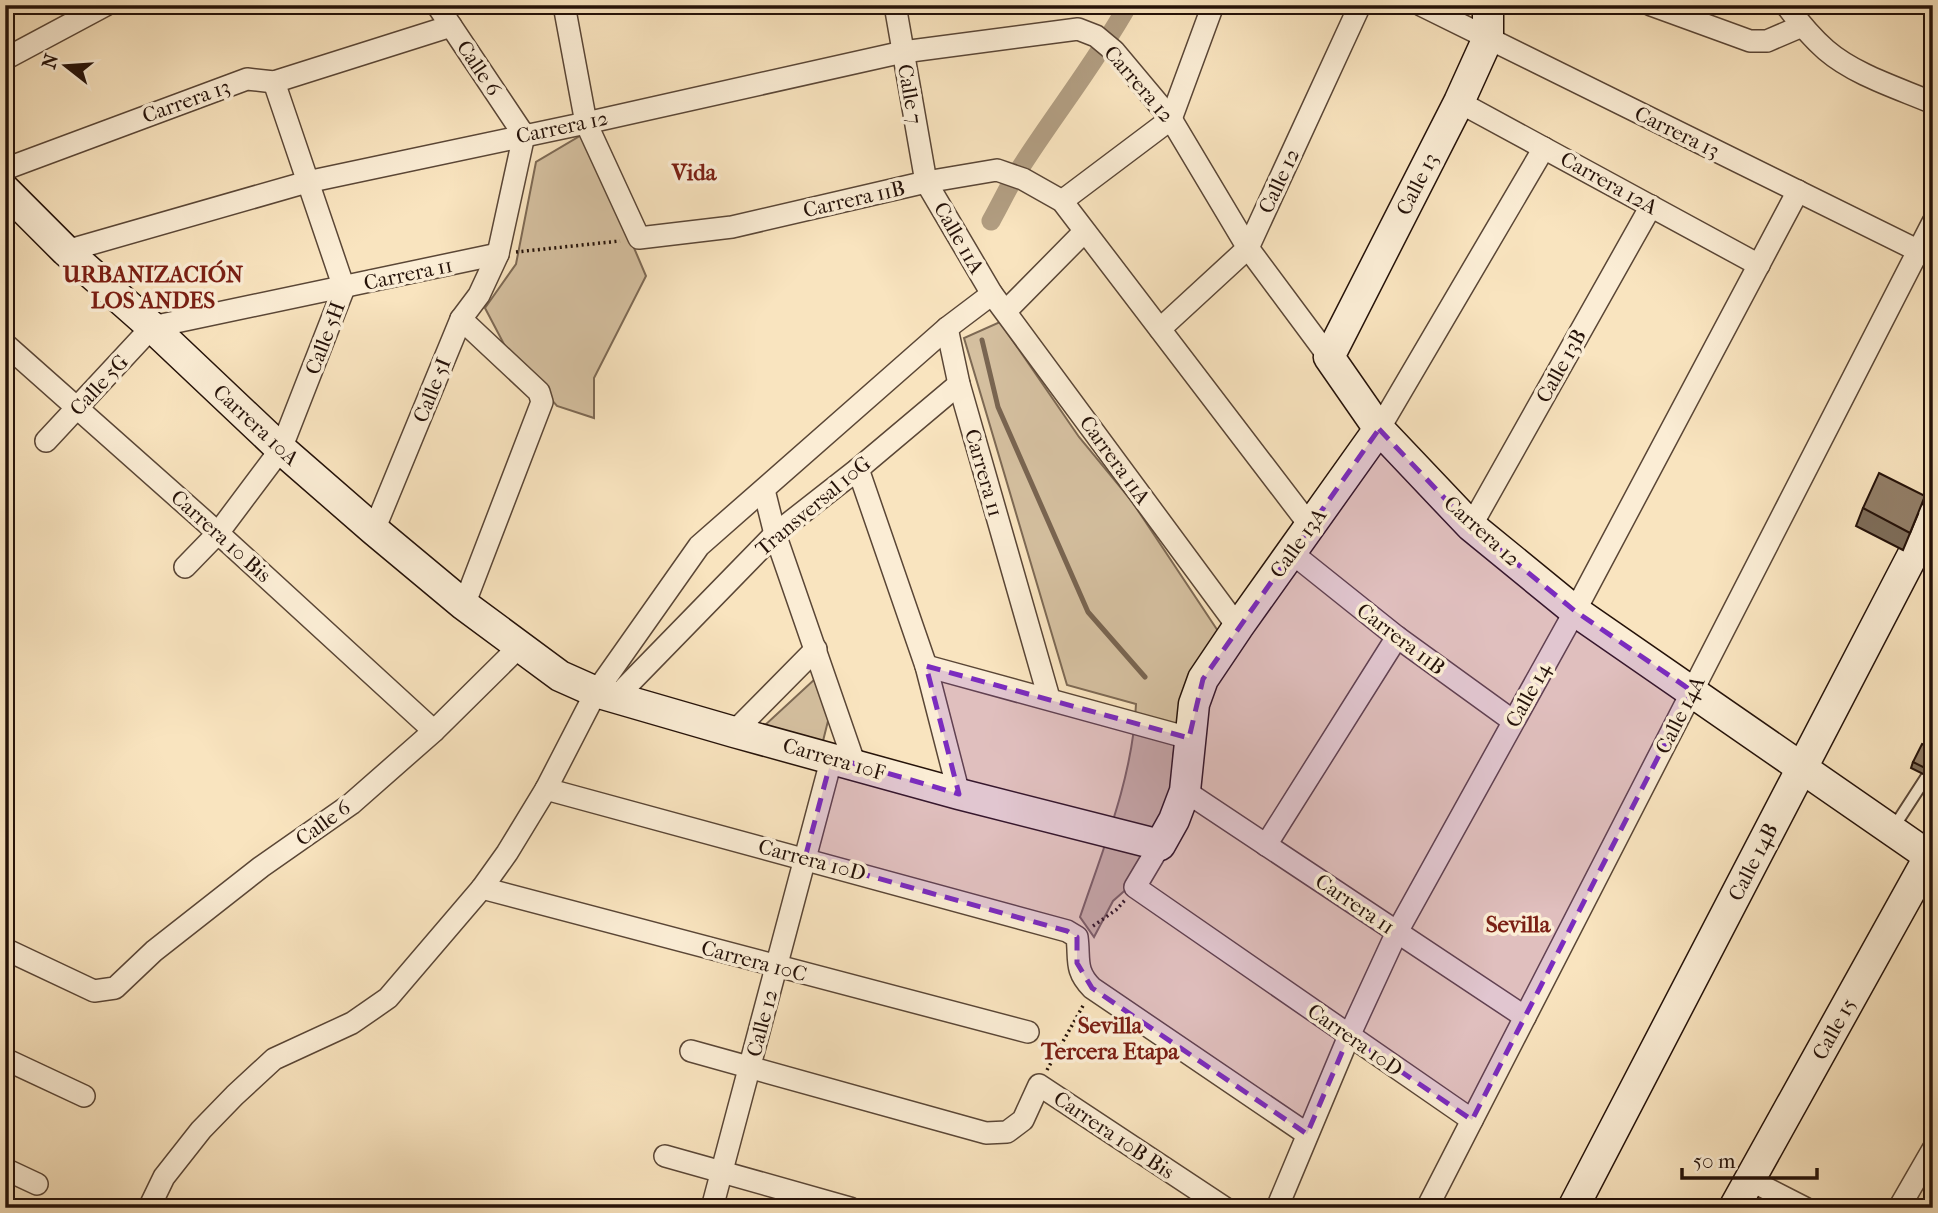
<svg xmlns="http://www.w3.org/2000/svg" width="1938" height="1213" viewBox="0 0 1938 1213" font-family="'IM FELL French Canon',serif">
  <rect width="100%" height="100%" fill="#f9e4bf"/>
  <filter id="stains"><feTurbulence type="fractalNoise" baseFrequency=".00286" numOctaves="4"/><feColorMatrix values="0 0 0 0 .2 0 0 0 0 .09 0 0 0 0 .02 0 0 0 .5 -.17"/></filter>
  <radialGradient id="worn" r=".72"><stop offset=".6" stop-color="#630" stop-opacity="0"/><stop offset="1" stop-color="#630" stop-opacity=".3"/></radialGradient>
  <!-- green -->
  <g fill="#d5c0a0" stroke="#7d6954" stroke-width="2">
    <polygon points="585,133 646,276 594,378 594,418 557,406 506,348 485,308 516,264 536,162"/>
    <path d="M1000 322 1079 437 1131 500 1218 631 1180 723 1173 756V794L1130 886 1113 901 1094 937 1080 917C1103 849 1133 777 1136 704L1067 685 964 338Z"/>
    <polygon points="816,678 829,717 822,745 764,726"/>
  </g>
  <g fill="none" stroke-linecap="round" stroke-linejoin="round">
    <!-- stream -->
    <polyline stroke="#796551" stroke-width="5" points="982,340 998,407 1088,612 1145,677"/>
    <!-- canal -->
    <path stroke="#b19d81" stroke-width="19" d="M991 221C1000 205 1008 188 1017 173 1053 116 1095 64 1128 5"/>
    <defs>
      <polyline id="lane" points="1892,830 1927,776"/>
      <g id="street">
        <polyline points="564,5 586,123 639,238 732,227 926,182 997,170 1023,179 1062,201 1311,527"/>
        <polyline points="895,5 926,182 992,294 1238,627"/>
        <polyline points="1421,5 1933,258"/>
        <polyline points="1651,5 1750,41 1767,41 1802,26"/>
        <path d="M1786 5C1798 21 1811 37 1826 50 1855 75 1898 88 1933 103"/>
        <polyline points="5,59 106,5"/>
        <polyline points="1459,102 1759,265"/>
        <polyline points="5,169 247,79 274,82 451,26"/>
        <polyline points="1062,201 1171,119 1213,5"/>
        <polyline points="66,251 307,182 586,123 903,52 1078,29 1096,36 1114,51 1171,119 1248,248 1329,357"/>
        <polyline points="1006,311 1084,232"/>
        <polyline points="461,319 539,392 542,402 464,605"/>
        <polyline points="947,328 959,384 1049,698"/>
        <polyline points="1160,329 1248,248 1360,5"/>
        <polyline points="5,344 218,533 434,731"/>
        <polyline points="1379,429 1544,148"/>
        <polyline points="46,441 152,327 498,254"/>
        <polyline points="858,469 926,666 959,794"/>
        <polyline points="764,490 775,534 855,765"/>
        <polyline points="1471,526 1651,206"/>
        <polyline points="374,530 461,319 479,295 498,254 524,135 437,5"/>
        <polyline points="1292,553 1397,637 1513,721"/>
        <polyline points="185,567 218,533 281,449 344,288 274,82"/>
        <polyline points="926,666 1189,738"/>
        <polyline points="616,697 775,534 858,469 959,384"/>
        <polyline points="734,732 816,649"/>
        <path d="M546 789 1067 931 1077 937C1080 959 1074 970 1092 988L1307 1134"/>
        <polyline points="1185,791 1525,1017"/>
        <polyline points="1160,845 1135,887 1472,1120"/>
        <polyline points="1266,845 1397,637"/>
        <polyline points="482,888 1028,1032"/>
        <polyline points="5,949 94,991 115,988 154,951 261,867 351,804 434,731 520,646"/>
        <polyline points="691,1051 986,1133 1007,1132 1023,1120 1039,1085 1225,1208"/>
        <polyline points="5,1059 84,1096"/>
        <polyline points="665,1156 850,1208"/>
        <polyline points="5,1169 37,1184"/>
        <polyline points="1750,1180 1805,1208"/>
        <polyline points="149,1208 164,1177 201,1130 235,1095 274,1059 352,1023 388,998 482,888 507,853 546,789 596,692 699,546 947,328 992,294"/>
        <polyline points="712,1208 832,757"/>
        <polyline points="1277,1208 1349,1036 1397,932 1575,611 1798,191"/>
        <polyline points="1427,1208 1933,222"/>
        <polyline points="1899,1208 1933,1149"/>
      </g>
      <g id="secondary">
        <polyline points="1488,5 1488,38 1459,102 1329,357 1379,429 1471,526 1575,611 1929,856"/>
        <polyline points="5,190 66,251 152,327 281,449 374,530 464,605 560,676 596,692 734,732 959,794 1160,845 1174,820 1185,791 1194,704 1203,679 1238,627 1379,429"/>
        <polyline points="1573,1208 1933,516"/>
        <polyline points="1734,1208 1933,850"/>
      </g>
    </defs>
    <!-- lane casing -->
    <use href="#lane" stroke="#5a4636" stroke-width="14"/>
    <!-- street casing -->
    <use href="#street" stroke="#5a4636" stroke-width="24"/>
    <!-- secondary casing -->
    <use href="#secondary" stroke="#251209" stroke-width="33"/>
    <!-- path -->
    <g stroke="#251209" stroke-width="3.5" stroke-dasharray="2 3.5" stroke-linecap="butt">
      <polyline points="516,252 620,241"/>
      <polyline points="1093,926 1116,910 1125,900"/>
      <polyline points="1047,1070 1084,1004"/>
    </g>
    <!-- lane -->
    <use href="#lane" stroke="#fbedd5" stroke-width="10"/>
    <!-- street -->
    <use href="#street" stroke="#fbedd5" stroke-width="21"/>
    <!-- secondary -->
    <use href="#secondary" stroke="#fbedd5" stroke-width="30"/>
  </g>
  <!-- wall -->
  <g fill="#7e6d59" stroke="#251209" stroke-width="2">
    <polygon points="1863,508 1918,514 1903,550 1856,526"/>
    <polygon points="1933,749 1933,779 1911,768 1913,762"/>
  </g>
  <!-- building -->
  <g fill="#937f68" stroke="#251209" stroke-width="2">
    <polygon points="1879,473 1925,496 1910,533 1863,508"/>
    <polygon points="1922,744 1933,749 1933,772 1913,762"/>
  </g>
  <!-- marked area -->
  <path fill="#7b2cbf" fill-opacity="0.2" stroke="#7b2cbf" stroke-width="5" stroke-dasharray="14 9" stroke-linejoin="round" d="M1379 429 1471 526 1575 611 1692 691 1472 1120 1349 1036 1307 1134 1092 988 1077 963V937L1067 931 805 858 832 757 959 794 926 666 1189 738 1203 679Z"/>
  <g text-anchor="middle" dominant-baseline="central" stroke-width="7" stroke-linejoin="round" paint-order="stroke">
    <!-- street labels -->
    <g font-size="21" fill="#251209" stroke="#fbedd5">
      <text transform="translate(479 68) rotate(56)">Calle 6</text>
      <text transform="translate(1139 84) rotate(49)">Carrera 12</text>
      <text transform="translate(910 94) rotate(80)">Calle 7</text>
      <text transform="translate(186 101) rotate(-20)">Carrera 13</text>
      <text transform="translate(562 127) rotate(-12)">Carrera 12</text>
      <text transform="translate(1677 132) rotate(26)">Carrera 13</text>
      <text transform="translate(1279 181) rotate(-65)">Calle 12</text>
      <text transform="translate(1609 183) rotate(29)">Carrera 12A</text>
      <text transform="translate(1417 184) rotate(-63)">Calle 13</text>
      <text transform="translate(854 199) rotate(-13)">Carrera 11B</text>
      <text transform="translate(959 238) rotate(60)">Calle 11A</text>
      <text transform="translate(408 274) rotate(-12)">Carrera 11</text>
      <text transform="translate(325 338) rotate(-69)">Calle 5H</text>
      <text transform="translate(1561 366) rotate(-61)">Calle 13B</text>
      <text transform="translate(99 385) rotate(-47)">Calle 5G</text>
      <text transform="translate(432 390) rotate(-68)">Calle 5I</text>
      <text transform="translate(256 425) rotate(43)">Carrera 10A</text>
      <text transform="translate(1115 460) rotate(54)">Carrera 11A</text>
      <text transform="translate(984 473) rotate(74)">Carrera 11</text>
      <text transform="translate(813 506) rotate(-40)">Transversal 10G</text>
      <text transform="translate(1482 531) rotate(42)">Carrera 12</text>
      <text transform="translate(221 536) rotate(42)">Carrera 10 Bis</text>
      <text transform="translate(1298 543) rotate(-54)">Calle 13A</text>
      <text transform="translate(1401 639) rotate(37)">Carrera 11B</text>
      <text transform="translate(1528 695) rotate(-61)">Calle 14</text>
      <text transform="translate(1680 715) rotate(-63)">Calle 14A</text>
      <text transform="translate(834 759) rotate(16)">Carrera 10F</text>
      <text transform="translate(323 823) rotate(-36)">Calle 6</text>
      <text transform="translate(812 860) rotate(15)">Carrera 10D</text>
      <text transform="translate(1753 862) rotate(-63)">Calle 14B</text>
      <text transform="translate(1355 904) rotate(34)">Carrera 11</text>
      <text transform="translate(754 961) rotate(15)">Carrera 10C</text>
      <text transform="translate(762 1023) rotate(-75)">Calle 12</text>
      <text transform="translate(1834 1029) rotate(-61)">Calle 15</text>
      <text transform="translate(1355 1040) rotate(35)">Carrera 10D</text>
      <text transform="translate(1114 1135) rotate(34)">Carrera 10B Bis</text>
    </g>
    <!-- neighbourhood labels -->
    <g font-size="23" font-weight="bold" fill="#7a1f14" stroke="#fbedd5">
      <text x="694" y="172">Vida</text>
      <text x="153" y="274">URBANIZACIÓN<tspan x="153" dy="26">LOS ANDES</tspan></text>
      <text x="1518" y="924">Sevilla</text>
      <text x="1110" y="1025">Sevilla<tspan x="1110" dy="26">Tercera Etapa</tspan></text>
    </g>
  </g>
  <!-- margin -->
  <rect width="1938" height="1213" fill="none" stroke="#f9e4bf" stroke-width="28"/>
  <rect x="7" y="7" width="1924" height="1199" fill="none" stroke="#251209" stroke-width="3.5"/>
  <rect x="14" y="14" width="1910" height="1185" fill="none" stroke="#251209" stroke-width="2"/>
  <!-- north arrow -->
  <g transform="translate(66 66) rotate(287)" stroke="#fbedd5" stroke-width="5" paint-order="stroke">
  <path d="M0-5L12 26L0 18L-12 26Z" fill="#251209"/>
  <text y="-10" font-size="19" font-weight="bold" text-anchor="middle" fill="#251209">N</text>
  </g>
  <!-- scale -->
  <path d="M1682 1168v10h135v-10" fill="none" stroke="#251209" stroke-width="3.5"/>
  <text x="1693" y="1168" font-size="21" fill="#251209" stroke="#fbedd5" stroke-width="5" paint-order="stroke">50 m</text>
  <rect width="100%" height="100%" filter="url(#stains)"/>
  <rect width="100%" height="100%" fill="url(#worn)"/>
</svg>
